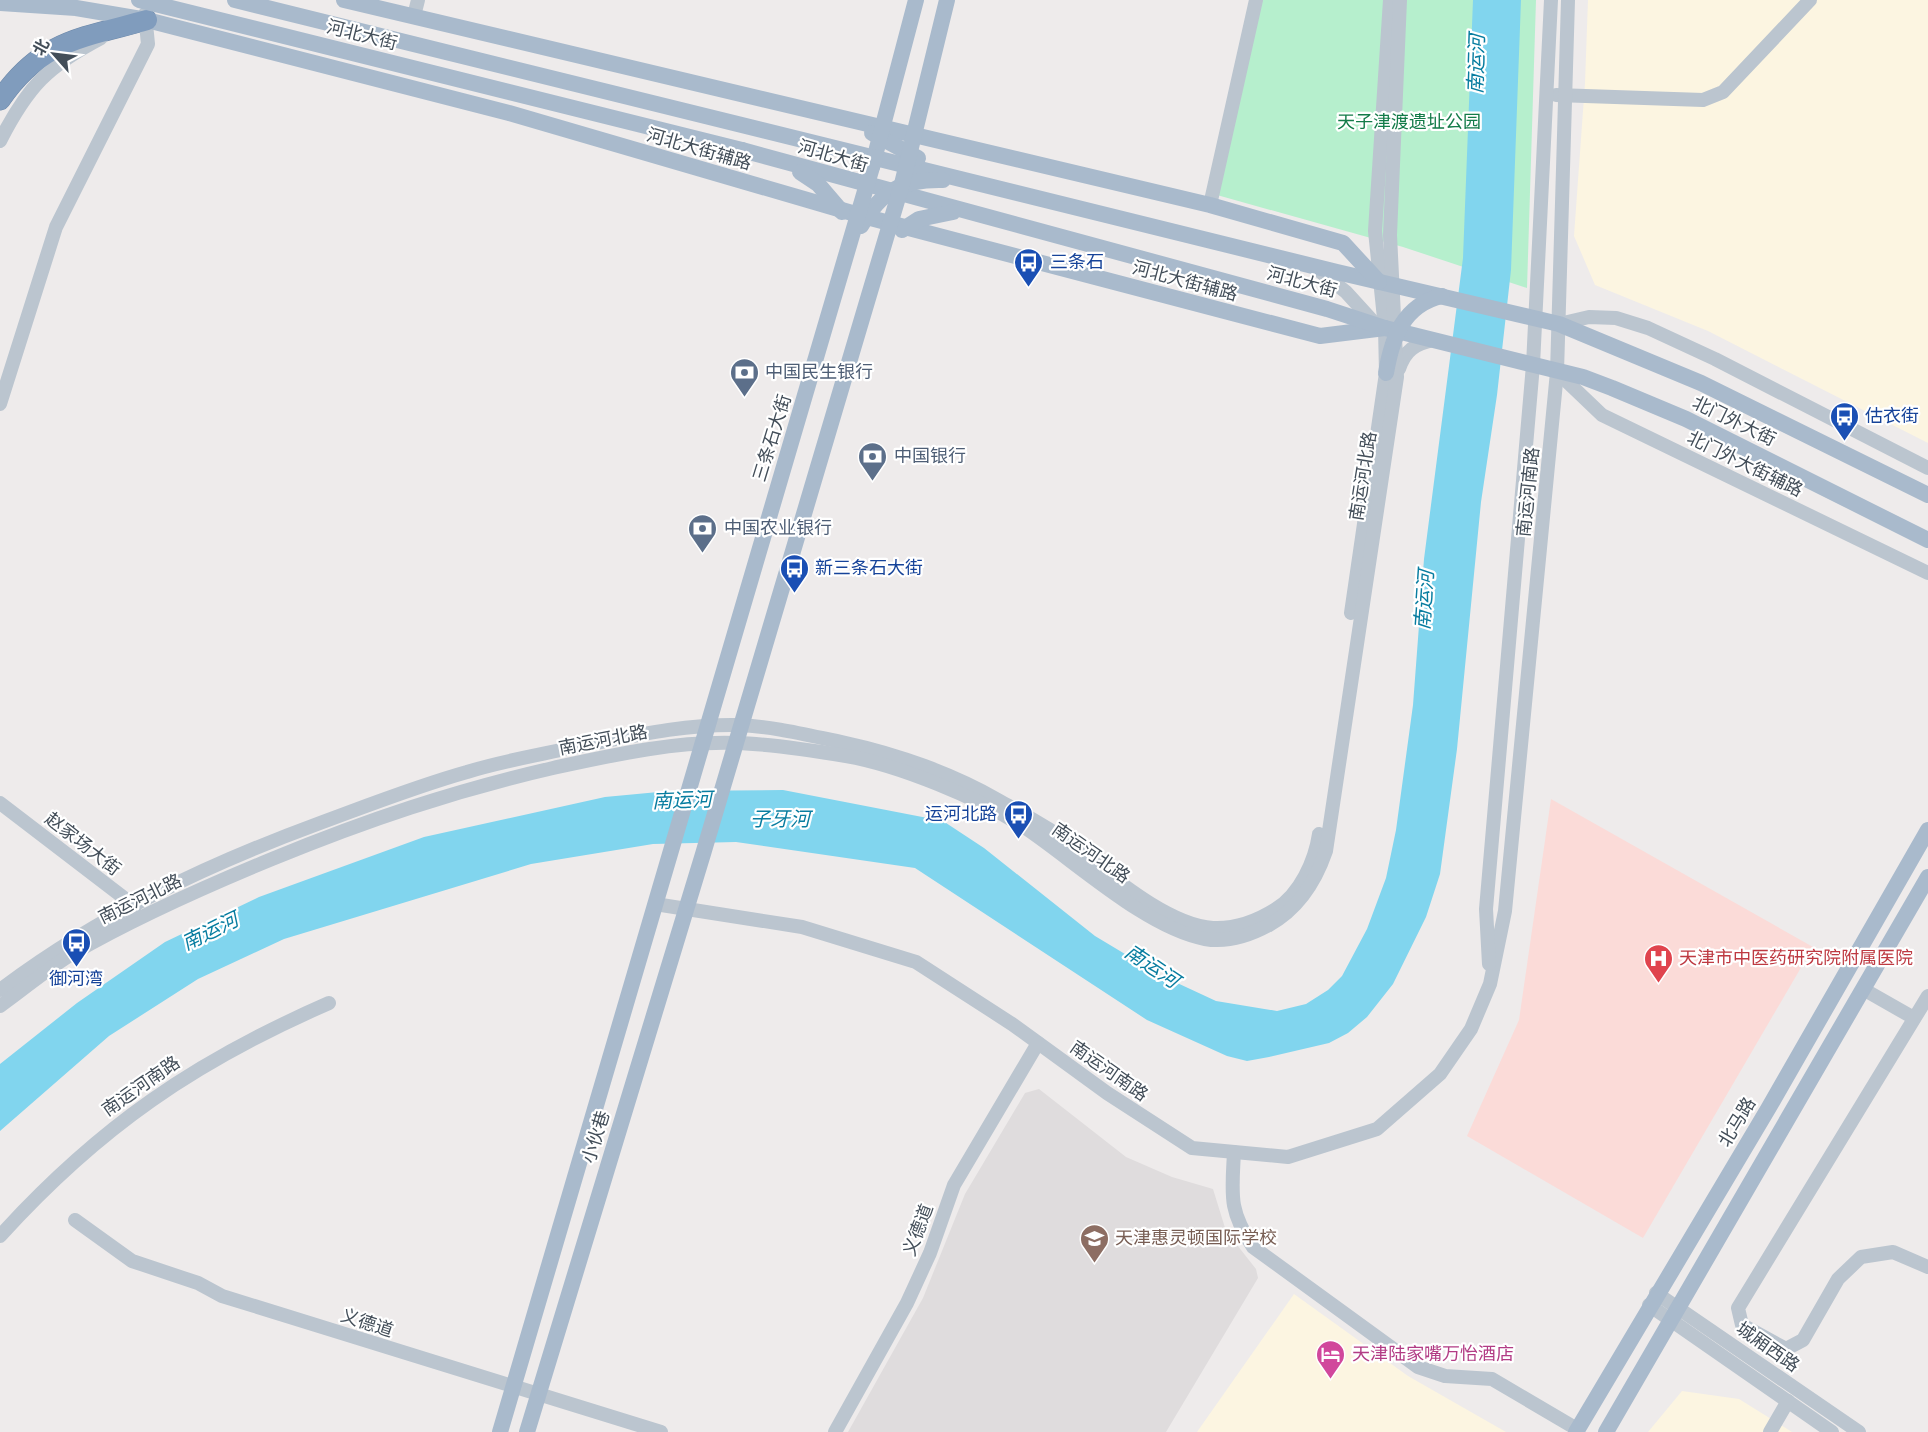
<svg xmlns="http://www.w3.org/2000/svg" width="1928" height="1432" viewBox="0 0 1928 1432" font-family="Rubik,'Noto Sans SC',sans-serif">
  <rect width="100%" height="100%" fill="#eeebeb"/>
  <!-- commercial -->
  <g fill="#fcf5e1">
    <polygon points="1588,0 1928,0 1928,443 1708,331 1595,285 1574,236 1585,83"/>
    <polygon points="1294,1294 1408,1376 1506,1432 1197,1432"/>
    <polygon points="1682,1391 1739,1399 1792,1432 1648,1432"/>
  </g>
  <!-- education -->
  <polygon fill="#dfdcdd" points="1039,1089 1126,1157 1172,1177 1213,1189 1226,1231 1256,1269 1258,1278 1166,1432 848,1432 923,1298 965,1194 1025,1093"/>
  <!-- medical -->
  <polygon fill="#fbdbd8" points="1551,799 1813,947 1643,1238 1467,1136 1519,1020"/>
  <!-- green -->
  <polygon fill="#b6efcd" points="1261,0 1536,0 1527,288 1403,247 1217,195"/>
  <!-- water -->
  <polygon fill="#81d5ee" points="1473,0 1521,0 1511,270 1497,395 1481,502 1457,749 1440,874 1426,917 1393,984 1367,1017 1348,1033 1329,1043 1269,1057 1247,1061 1227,1056 1147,1020 915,868 736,842 653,844 531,864 284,939 198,979 109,1036 0,1131 0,1064 77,1003 165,942 259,897 424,837 605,797 669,791 783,790 943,821 984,848 1095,936 1160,975 1216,1001 1277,1011 1306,1004 1328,990 1342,976 1367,929 1386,878 1396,830 1413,705 1424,559 1463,258"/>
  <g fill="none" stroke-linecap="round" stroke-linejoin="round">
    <defs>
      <path id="highway" d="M0 100C41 40 82 38 147 20"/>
    </defs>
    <!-- highway casing -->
    <use href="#highway" stroke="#6b87a8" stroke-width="21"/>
    <!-- minor -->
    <g stroke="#bbc5cf" stroke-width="14">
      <polyline points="414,16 418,0"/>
      <polyline points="1556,95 1703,100 1723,92 1810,0"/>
      <path d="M0 141C28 86 48 66 101 38"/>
      <polyline points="1210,205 1256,0"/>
      <polyline points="1317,269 1346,292 1377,326"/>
      <polyline points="1559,324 1589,317 1616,318 1648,328 1715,359 1928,468"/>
      <path d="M1399 369C1405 350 1415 344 1434 340"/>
      <polyline points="1557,372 1602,415 1928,573"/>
      <polyline points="0,404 56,227 148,44 145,14"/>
      <polyline points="1351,613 1386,373 1385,328 1375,231 1390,0"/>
      <polyline points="0,803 132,904 134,909"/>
      <polyline points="655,904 802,927 916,962 1012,1024 1107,1093 1192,1148 1288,1157 1377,1129 1440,1074 1471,1029 1490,984 1505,911 1557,372 1568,0"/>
      <polyline points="1489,964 1486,909 1533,365 1551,0"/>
      <polyline points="1863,989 1914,1018"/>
      <path d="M0 990C98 916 206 865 320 823 369 805 417 786 467 772 502 761 539 755 575 747 628 737 683 724 737 725 773 726 811 736 846 743 897 754 953 774 998 800 1016 810 1033 819 1050 830 1093 859 1161 925 1213 928 1236 929 1257 921 1276 909 1300 894 1315 861 1319 834"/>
      <polyline points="1928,996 1738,1308 1742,1325 1786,1349 1803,1340 1838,1279 1861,1257 1893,1252 1928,1267"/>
      <path d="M0 1006C24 989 47 969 72 954 136 917 204 887 272 859 367 820 453 791 553 768 613 755 674 741 736 743 772 744 810 750 846 756 899 765 978 798 1024 827 1075 861 1146 928 1205 939 1228 943 1249 936 1269 925 1298 909 1315 883 1326 851L1397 377 1390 235 1400 0"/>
      <path d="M1234 1152C1232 1194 1228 1210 1253 1247L1418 1367 1445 1376 1492 1379 1577 1429"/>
      <polyline points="75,1220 132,1261 198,1283 222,1296 661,1432"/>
      <path d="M0 1236C99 1127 194 1062 329 1003"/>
      <polyline points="1656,1293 1859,1432"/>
      <polyline points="1649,1305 1832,1432"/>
      <polyline points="835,1432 907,1303 930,1253 954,1185 1038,1043"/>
      <polyline points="1770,1432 1788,1401"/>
    </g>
    <!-- major -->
    <g stroke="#a9bacc" stroke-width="16">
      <polyline points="235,0 1337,272 1559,324 1701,383 1928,495"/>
      <polyline points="344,0 1210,205 1343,243 1379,282"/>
      <polyline points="0,3 76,8 147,20 509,113 859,215 1320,336 1385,328"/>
      <polyline points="872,133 918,158"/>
      <polyline points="742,150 1327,309 1385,328 1583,377 1612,388 1686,419 1928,540"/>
      <polyline points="872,167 916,0"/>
      <polyline points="800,172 818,184 842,212"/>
      <path d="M861 226C882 190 903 179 943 180"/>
      <polyline points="902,230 919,219 953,212"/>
      <path d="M1386 373C1392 338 1403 305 1442 296"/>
      <polyline points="500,1432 875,157"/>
      <polyline points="527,1432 703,854 902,184 947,0"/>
      <polyline points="1576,1432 1768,1109 1928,830"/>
      <polyline points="1606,1432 1928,877"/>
    </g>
    <!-- highway -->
    <use href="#highway" stroke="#809cbd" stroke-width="20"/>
    <!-- major-bridge -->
    <polyline stroke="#a9bacc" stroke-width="16" points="139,0 742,150"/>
  </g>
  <!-- icons -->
  <defs>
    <symbol id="bus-pin" viewBox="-11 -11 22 30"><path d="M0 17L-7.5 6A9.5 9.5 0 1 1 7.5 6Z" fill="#1a4fb4" stroke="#fff"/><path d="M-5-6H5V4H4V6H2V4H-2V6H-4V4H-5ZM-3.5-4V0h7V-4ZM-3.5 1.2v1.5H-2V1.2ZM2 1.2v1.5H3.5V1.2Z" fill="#fff"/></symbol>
    <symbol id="bank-pin" viewBox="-11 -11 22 30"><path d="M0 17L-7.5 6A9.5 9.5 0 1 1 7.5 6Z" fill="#5c6f8a" stroke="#fff"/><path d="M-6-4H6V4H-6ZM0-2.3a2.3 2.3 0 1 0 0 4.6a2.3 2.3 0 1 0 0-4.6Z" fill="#fff"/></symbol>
    <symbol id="hospital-pin" viewBox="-11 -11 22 30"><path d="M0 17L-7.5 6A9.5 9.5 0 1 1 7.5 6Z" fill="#e0444e" stroke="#fff"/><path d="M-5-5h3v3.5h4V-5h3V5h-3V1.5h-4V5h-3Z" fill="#fff"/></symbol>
    <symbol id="school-pin" viewBox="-11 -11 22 30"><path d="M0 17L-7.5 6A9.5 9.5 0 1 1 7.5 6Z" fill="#8d6e63" stroke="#fff"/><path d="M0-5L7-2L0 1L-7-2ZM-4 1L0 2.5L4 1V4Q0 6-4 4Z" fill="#fff"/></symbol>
    <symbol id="hotel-pin" viewBox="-11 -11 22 30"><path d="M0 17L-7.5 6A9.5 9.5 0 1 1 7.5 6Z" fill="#d1479c" stroke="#fff"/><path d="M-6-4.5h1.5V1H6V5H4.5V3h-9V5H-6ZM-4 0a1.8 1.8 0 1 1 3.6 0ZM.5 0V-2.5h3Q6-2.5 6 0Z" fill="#fff"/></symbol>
  </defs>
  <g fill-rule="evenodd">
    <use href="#bus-pin" x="1012" y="246" width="33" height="45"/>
    <use href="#bank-pin" x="728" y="356" width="33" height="45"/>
    <use href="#bus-pin" x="1828" y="400" width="33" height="45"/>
    <use href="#bank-pin" x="856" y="440" width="33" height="45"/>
    <use href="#bank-pin" x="686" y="512" width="33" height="45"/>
    <use href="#bus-pin" x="778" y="552" width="33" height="45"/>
    <use href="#bus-pin" x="1002" y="798" width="33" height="45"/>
    <use href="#bus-pin" x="60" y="926" width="33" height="45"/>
    <use href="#hospital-pin" x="1642" y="942" width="33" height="45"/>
    <use href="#school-pin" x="1078" y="1222" width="33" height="45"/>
    <use href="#hotel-pin" x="1314" y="1338" width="33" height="45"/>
  </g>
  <g text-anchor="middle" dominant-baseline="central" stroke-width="4.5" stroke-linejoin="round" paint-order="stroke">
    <!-- street labels -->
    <g font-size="18" fill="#434e59" stroke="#fff">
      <text transform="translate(362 35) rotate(14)">河北大街</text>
      <text transform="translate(699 149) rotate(16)">河北大街辅路</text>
      <text transform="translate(833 156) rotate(16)">河北大街</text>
      <text transform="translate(1185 281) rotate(15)">河北大街辅路</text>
      <text transform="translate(1302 282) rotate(15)">河北大街</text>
      <text transform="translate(1734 421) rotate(26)">北门外大街</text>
      <text transform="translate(772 438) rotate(-73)">三条石大街</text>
      <text transform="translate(1745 464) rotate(26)">北门外大街辅路</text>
      <text transform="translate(1363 476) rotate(-81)">南运河北路</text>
      <text transform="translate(1528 492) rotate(-84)">南运河南路</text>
      <text transform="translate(603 740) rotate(-11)">南运河北路</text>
      <text transform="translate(83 844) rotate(38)">赵家场大街</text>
      <text transform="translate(1091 853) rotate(35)">南运河北路</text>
      <text transform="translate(140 899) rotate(-26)">南运河北路</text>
      <text transform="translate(1109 1071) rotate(35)">南运河南路</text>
      <text transform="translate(141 1086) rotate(-35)">南运河南路</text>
      <text transform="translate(1737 1122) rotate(-59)">北马路</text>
      <text transform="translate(596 1137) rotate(-73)">小伙巷</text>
      <text transform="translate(918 1230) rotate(-69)">义德道</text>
      <text transform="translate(367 1323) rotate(18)">义德道</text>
      <text transform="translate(1768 1347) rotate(35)">城厢西路</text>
    </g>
    <!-- park labels -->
    <g font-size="18" fill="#137b49" stroke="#fff">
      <text x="1409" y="122">天子津渡遗址公园</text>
    </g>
    <!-- transit labels -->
    <g font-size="18" fill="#164399" stroke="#fff" text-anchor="start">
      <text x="1050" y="262">三条石</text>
      <text x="1865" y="416">估衣街</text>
      <text x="815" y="568">新三条石大街</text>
      <text x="997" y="814" text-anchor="end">运河北路</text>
      <text x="76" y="979" text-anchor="middle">御河湾</text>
    </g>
    <!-- service labels -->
    <g font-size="18" fill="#4e5e75" stroke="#fff" text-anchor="start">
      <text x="765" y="372">中国民生银行</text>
      <text x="894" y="456">中国银行</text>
      <text x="724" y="528">中国农业银行</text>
    </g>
    <!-- health labels -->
    <g font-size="18" fill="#be3a42" stroke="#fff" text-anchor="start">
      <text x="1679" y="958">天津市中医药研究院附属医院</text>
    </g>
    <!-- education labels -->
    <g font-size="18" fill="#785e54" stroke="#fff" text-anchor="start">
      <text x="1115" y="1238">天津惠灵顿国际学校</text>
    </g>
    <!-- hotel labels -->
    <g font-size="18" fill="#b23c85" stroke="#fff" text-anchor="start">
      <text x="1352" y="1354">天津陆家嘴万怡酒店</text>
    </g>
    <!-- water labels -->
    <g font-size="20" font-style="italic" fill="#087da0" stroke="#fff">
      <text transform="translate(1476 64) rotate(-88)">南运河</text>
      <text transform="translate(1424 600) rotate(-86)">南运河</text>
      <text transform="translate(682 800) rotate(-2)">南运河</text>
      <text x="780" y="819">子牙河</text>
      <text transform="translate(210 931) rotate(-26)">南运河</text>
      <text transform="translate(1152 966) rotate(34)">南运河</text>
    </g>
  </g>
  <!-- north arrow -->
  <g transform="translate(54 54) rotate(298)" stroke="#ffffff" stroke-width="4.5" paint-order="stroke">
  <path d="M0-4.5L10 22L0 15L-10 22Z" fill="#434e59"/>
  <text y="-9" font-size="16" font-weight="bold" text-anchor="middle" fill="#434e59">北</text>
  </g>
</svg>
